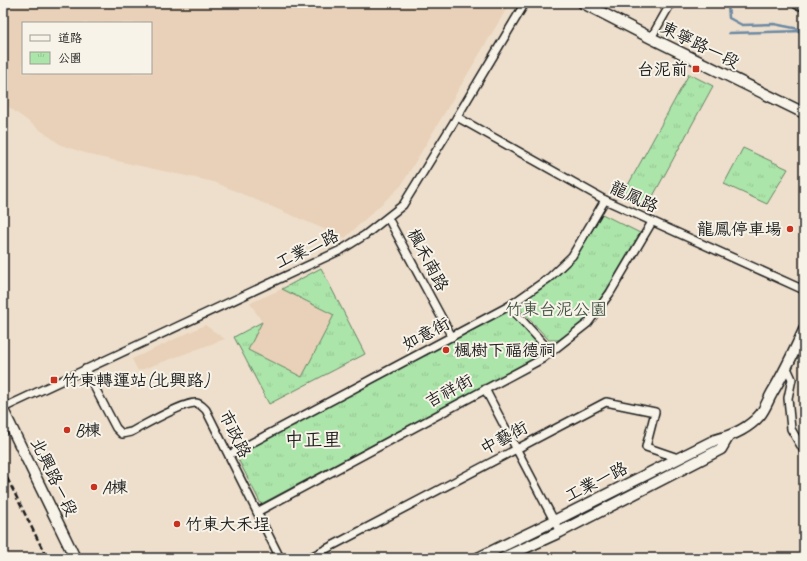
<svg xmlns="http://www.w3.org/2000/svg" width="807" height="561" viewBox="0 0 807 561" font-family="Caveat,'LXGW WenKai TC',sans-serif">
  <defs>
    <pattern id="park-tufts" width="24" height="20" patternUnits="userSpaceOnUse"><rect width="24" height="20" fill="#ace5aa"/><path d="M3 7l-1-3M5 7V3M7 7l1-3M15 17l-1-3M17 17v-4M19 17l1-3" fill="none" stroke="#93c492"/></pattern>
  </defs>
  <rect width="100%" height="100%" fill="#eedfcc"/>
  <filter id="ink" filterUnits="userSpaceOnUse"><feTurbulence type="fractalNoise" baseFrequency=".025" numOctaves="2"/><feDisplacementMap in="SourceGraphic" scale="8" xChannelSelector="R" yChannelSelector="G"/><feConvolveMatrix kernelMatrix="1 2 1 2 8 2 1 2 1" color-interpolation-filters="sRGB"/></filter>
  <g filter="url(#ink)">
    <!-- built -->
    <g fill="#e8d1b8" fill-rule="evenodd">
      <path d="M3 3H510L401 186 345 238 214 182 94 156 61 145 3 103ZM23 23H151V73H23Z"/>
      <polygon points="282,289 334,315 302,378 248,350 262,322 250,303"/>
      <polygon points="205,325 225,339 138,371 132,359"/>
    </g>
    <!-- park -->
    <g fill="url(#park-tufts)" stroke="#648063">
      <polygon points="689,74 713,86 646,209 622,196"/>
      <polygon points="743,148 788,169 767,204 724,184"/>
      <polygon points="602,214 640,233 604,294 585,320 559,340 549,340 521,310 522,301 561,273 576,257"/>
      <polygon points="321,268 365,354 269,404 234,337 262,322 248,350 302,377 334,315 282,289"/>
      <polygon points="507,310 547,352 261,504 236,455"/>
    </g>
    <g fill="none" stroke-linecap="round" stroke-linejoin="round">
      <!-- stream -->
      <g stroke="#6c89a3" stroke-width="2.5">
        <polyline points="728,3 729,18 742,25 774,24 804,30"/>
        <polyline points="729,33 804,31"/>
      </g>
      <defs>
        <g id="street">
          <polyline points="797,5 804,7"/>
          <polyline points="651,38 671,3"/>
          <polyline points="457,117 605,200 804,290"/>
          <polyline points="388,218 452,337"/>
          <polyline points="509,306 551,352"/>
          <polyline points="787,368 792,379 788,398 791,429 804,451"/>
          <path d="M85 369 116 428 122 434 131 432C144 425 184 402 196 403 201 404 203 407 206 410L280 558"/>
          <polyline points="485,389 560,532"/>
          <polyline points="3,408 341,250 365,235 403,205 457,117 525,3"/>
          <polyline points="229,455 509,306 549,278 572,256 605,200"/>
          <polyline points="257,512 542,359 588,323 610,293 652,222"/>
          <polyline points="309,558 606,402 655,412 646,447 678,458"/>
        </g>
        <g id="secondary">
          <polyline points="583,3 651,38 804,113"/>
          <polyline points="3,410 75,558"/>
          <path d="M478 558 554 521 715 440C731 436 749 428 760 415 765 409 768 400 772 393 784 373 794 352 804 330"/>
          <polyline points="503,558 560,532 721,449 728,437"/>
        </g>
      </defs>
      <!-- street casing -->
      <use href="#street" stroke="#1c1c1c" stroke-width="10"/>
      <!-- secondary casing -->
      <use href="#secondary" stroke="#1c1c1c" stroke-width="13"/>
      <!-- street -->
      <use href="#street" stroke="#f7f3e8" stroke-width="7"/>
      <!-- secondary -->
      <use href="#secondary" stroke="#f7f3e8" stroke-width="10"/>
      <!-- rail -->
      <polyline stroke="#1c1c1c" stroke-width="2.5" stroke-dasharray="6 3" stroke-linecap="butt" points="3,470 47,558"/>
    </g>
  </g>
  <!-- markers -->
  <g fill="#c8321e" stroke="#f7f3e8" stroke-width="1.5">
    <rect x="692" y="65" width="8" height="8" rx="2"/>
    <circle cx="790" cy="229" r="4"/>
    <circle cx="446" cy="350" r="4"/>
    <rect x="50" y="376" width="8" height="8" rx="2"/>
    <circle cx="67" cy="430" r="4"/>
    <circle cx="94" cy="487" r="4"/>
    <circle cx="177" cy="524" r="4"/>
  </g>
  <g text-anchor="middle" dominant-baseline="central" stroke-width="4" stroke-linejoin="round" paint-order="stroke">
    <!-- street labels -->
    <g font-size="17" fill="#1c1c1c" stroke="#f7f3e8">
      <text transform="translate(700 45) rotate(26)">東寧路一段</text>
      <text transform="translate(634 197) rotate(25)">龍鳳路</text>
      <text transform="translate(307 249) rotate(-26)">工業二路</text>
      <text transform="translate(428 260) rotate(62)">楓禾南路</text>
      <text transform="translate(426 334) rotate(-28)">如意街</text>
      <text transform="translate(449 391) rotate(-28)">吉祥街</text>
      <text transform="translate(235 434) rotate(64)">市政路</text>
      <text transform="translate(504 438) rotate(-28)">中藝街</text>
      <text transform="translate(54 477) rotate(64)">北興路ㄧ段</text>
      <text transform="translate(596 482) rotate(-27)">工業一路</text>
    </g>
    <!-- poi labels -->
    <g font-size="17" fill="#1c1c1c" stroke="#f7f3e8" text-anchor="start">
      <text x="688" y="69" text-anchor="end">台泥前</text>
      <text x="782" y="229" text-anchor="end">龍鳳停車場</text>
      <text x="454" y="350">楓樹下福德祠</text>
      <text x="62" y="380">竹東轉運站(北興路)</text>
      <text x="75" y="430">B棟</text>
      <text x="102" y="487">A棟</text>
      <text x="185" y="524">竹東大禾埕</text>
    </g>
    <!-- park labels -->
    <g font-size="17" fill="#475847" stroke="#f7f3e8">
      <text x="556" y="309">竹東台泥公園</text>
    </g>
    <!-- quarter labels -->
    <g font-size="19" fill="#1c1c1c" stroke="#f7f3e8">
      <text x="313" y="440">中正里</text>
    </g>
  </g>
  <!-- margin -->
  <rect width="807" height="561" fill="none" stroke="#f7f3e8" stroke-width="16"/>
  <rect x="8" y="8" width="791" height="545" fill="none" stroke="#1c1c1c" stroke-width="1.5" filter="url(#ink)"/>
  <!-- legend -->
  <rect x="22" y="22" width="130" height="52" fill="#f7f3e8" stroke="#9f9d96"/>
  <rect x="30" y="35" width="20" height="6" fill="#f7f3e8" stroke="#9f9d96"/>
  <text x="58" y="42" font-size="12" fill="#1c1c1c">道路</text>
  <rect x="30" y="52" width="20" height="12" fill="url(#park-tufts)" stroke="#9f9d96"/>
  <text x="58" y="62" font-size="12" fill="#1c1c1c">公園</text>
</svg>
